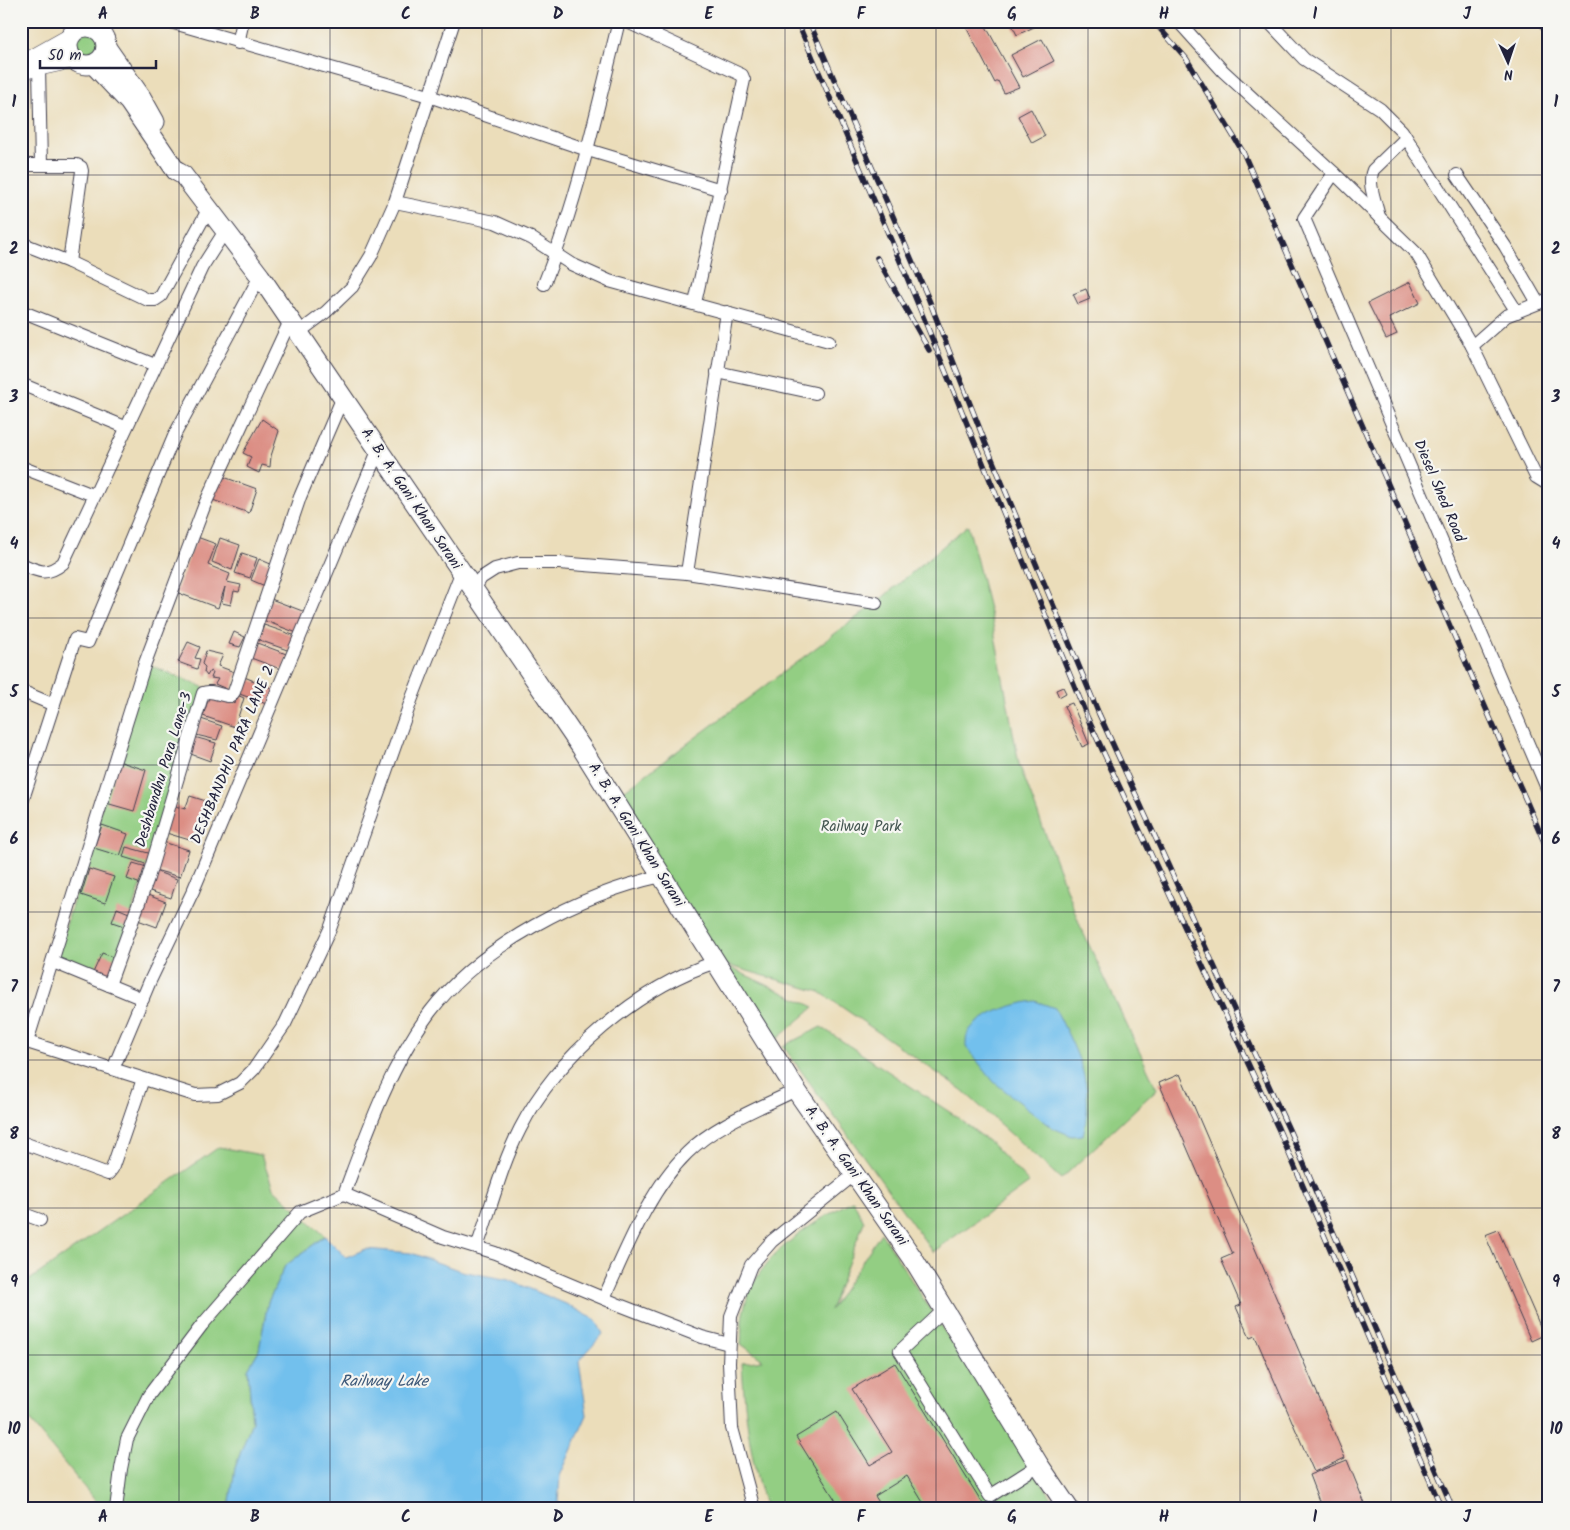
<svg xmlns="http://www.w3.org/2000/svg" width="1570" height="1530" viewBox="0 0 1570 1530" font-family="Kalam,sans-serif">
  <rect width="100%" height="100%" fill="#f6f6f2"/>
  <filter id="ink" filterUnits="userSpaceOnUse"><feTurbulence type="fractalNoise" baseFrequency=".02" numOctaves="2"/><feDisplacementMap in="SourceGraphic" scale="10" xChannelSelector="R" yChannelSelector="G"/><feConvolveMatrix kernelMatrix="1 2 1 2 8 2 1 2 1" color-interpolation-filters="sRGB"/></filter>
  <filter id="wash" filterUnits="userSpaceOnUse"><feTurbulence type="fractalNoise" baseFrequency=".0096" numOctaves="4" result="noise"/><feDisplacementMap in="SourceGraphic" scale="20" xChannelSelector="R" yChannelSelector="G"/><feGaussianBlur stdDeviation="1.12" result="paint"/><feColorMatrix in="noise" values="0 0 0 0 0 0 0 0 0 0 0 0 0 0 0 0 0 1.4 0 .05"/><feComposite in="paint" operator="in"/></filter>
  <g filter="url(#wash)">
    <rect width="100%" height="100%" fill="#ebddba"/>
    <!-- green -->
    <g fill="#93ce83" stroke="#5a785f">
      <polygon points="85,21 108,21 113,41 137,95 82,65 25,66 69,38"/>
      <polygon points="968,525 993,625 1019,764 1081,928 1157,1089 1061,1179 962,1090 820,992 720,963 814,1007 769,1046 613,799 876,603"/>
      <polygon points="145,663 205,688 109,984 55,962"/>
      <polygon points="821,1027 957,1117 992,1144 1029,1183 933,1252 783,1046"/>
      <polygon points="219,1147 261,1155 273,1188 325,1236 285,1266 268,1302 259,1350 248,1369 252,1421 235,1468 229,1509 102,1509 21,1410 21,1286"/>
      <path d="M853 1200 864 1222 830 1310 881 1233 1059 1509H766C750 1458 745 1416 742 1363L763 1360 741 1344C742 1333 741 1320 744 1309 756 1255 809 1226 853 1200Z"/>
    </g>
    <!-- water -->
    <g fill="#72c0ed" stroke="#4a7194">
      <path d="M1035 1001 1055 1008C1077 1053 1096 1084 1083 1135L1072 1136 1053 1128 994 1082 966 1047C966 1044 966 1038 967 1035 974 1016 1016 1003 1035 1001Z"/>
      <polygon points="325,1236 346,1257 366,1249 411,1253 461,1271 509,1280 566,1304 596,1320 603,1334 579,1361 587,1415 560,1476 558,1503 566,1509 229,1509 235,1468 252,1421 248,1369 259,1350 268,1302 285,1266"/>
    </g>
    <g id="blocks">
      <!-- building -->
      <g fill="#dc8e84">
        <polygon points="842,21 852,21 853,23 844,26"/>
        <polygon points="967,21 983,21 1019,87 1004,93 998,81 995,83 964,23"/>
        <polygon points="1010,21 1034,21 1036,26 1017,35"/>
        <polygon points="1042,39 1054,61 1023,77 1011,55"/>
        <polygon points="1031,109 1045,136 1032,143 1018,116"/>
        <polygon points="1410,282 1420,303 1389,318 1397,334 1386,339 1368,303"/>
        <polygon points="1086,289 1090,299 1078,304 1073,294"/>
        <polygon points="262,419 279,431 271,456 270,467 262,465 259,473 247,467 251,457 243,453"/>
        <polygon points="221,476 257,489 249,513 210,499"/>
        <polygon points="197,537 216,544 208,565 230,574 227,582 241,585 239,592 234,591 231,605 222,603 225,587 218,608 176,592"/>
        <polygon points="220,538 240,545 232,570 212,562"/>
        <polygon points="242,553 257,558 250,578 235,573"/>
        <polygon points="259,559 273,565 265,586 251,580"/>
        <polygon points="271,599 305,612 297,633 263,620"/>
        <polygon points="264,625 296,636 290,651 259,640"/>
        <polygon points="234,632 245,637 240,647 229,644"/>
        <polygon points="188,642 200,647 195,658 200,659 197,669 178,662"/>
        <polygon points="257,643 289,655 283,670 251,658"/>
        <polygon points="206,651 223,655 218,666 237,673 231,691 215,684 218,679 211,678 213,673 210,671 207,676 204,672 205,667 202,664"/>
        <polygon points="242,676 276,690 269,705 237,693"/>
        <polygon points="1063,687 1066,693 1059,697 1056,690"/>
        <polygon points="210,694 235,704 237,695 244,698 235,727 203,716"/>
        <polygon points="1072,703 1089,744 1082,747 1064,706"/>
        <polygon points="201,719 222,726 217,740 196,735"/>
        <polygon points="194,737 216,743 210,761 188,753"/>
        <polygon points="118,761 146,770 134,811 106,803"/>
        <polygon points="190,796 209,802 196,842 163,832 172,805 185,809"/>
        <polygon points="102,825 128,834 120,856 94,848"/>
        <polygon points="163,842 189,850 180,877 155,870"/>
        <polygon points="126,847 152,854 149,865 123,857"/>
        <polygon points="133,863 147,867 141,884 127,879"/>
        <polygon points="89,869 114,877 105,903 81,895"/>
        <polygon points="154,871 177,879 171,898 147,890"/>
        <polygon points="145,894 166,902 157,927 135,919"/>
        <polygon points="117,908 134,915 130,928 112,922"/>
        <polygon points="102,953 118,959 108,982 92,975"/>
        <polygon points="1180,1074 1345,1458 1314,1472 1255,1336 1250,1338 1236,1307 1241,1305 1221,1259 1233,1254 1159,1083"/>
        <polygon points="1498,1230 1544,1335 1531,1341 1485,1235"/>
        <polygon points="895,1363 983,1504 974,1509 927,1509 907,1476 875,1496 883,1509 841,1509 796,1437 837,1412 870,1465 892,1452 852,1389"/>
        <polygon points="1347,1460 1367,1509 1322,1509 1309,1475"/>
      </g>
    </g>
  </g>
  <g filter="url(#ink)">
    <use href="#blocks" fill-opacity="0" stroke="#403e4e" stroke-width="1"/>
    <g fill="none" stroke-linecap="round" stroke-linejoin="round">
      <defs>
        <g id="minor">
          <polyline points="167,21 429,96 588,150 721,190"/>
          <polyline points="625,21 742,75 744,80 695,303"/>
          <polyline points="1178,21 1223,71 1334,173 1304,218 1549,793"/>
          <polyline points="1268,21 1304,59 1380,109 1402,131 1517,312"/>
          <polyline points="1542,21 1549,28"/>
          <polyline points="238,43 243,21"/>
          <polyline points="39,67 41,165 77,165 81,167 82,171 69,262 148,300 155,300 161,296 209,208"/>
          <polyline points="21,165 41,165"/>
          <polyline points="1334,173 1416,253 1472,346 1536,477 1549,485"/>
          <polyline points="1457,175 1505,246 1538,303"/>
          <polyline points="395,202 495,222 531,238 571,264 609,281 829,341"/>
          <path d="M1379 217C1376 202 1367 184 1373 170L1406 138"/>
          <polyline points="21,243 69,262"/>
          <path d="M544 284C578 199 597 110 619 21"/>
          <polyline points="21,311 155,365"/>
          <polyline points="298,333 326,312 352,287 371,256 395,202 454,21"/>
          <polyline points="1472,346 1506,316 1549,299"/>
          <polyline points="717,372 815,393"/>
          <polyline points="21,384 125,427"/>
          <polyline points="21,467 93,495"/>
          <path d="M21 564C39 572 47 576 63 563L202 267 225 231"/>
          <polyline points="687,573 727,312"/>
          <polyline points="473,591 481,578 495,569 518,563 559,563 687,573 876,603"/>
          <polyline points="21,691 54,705"/>
          <polyline points="21,805 75,639 88,642 175,434 260,276"/>
          <polyline points="53,962 143,999"/>
          <path d="M109 985 148 878 203 693C212 689 222 697 231 696L234 692 300 497 342 399"/>
          <polyline points="21,1041 27,1042 145,663 205,504 290,321"/>
          <polyline points="27,1042 195,1095 218,1094 240,1083 254,1069 285,1024 330,929 412,698 461,573"/>
          <polyline points="113,1069 150,981 193,891 378,451"/>
          <polyline points="21,1142 108,1174 112,1169 143,1079"/>
          <path d="M344 1194C367 1132 390 1066 430 1012 481 945 580 894 662 876"/>
          <polyline points="21,1213 40,1220"/>
          <path d="M477 1247C491 1208 501 1166 520 1129 557 1056 638 987 716 962"/>
          <path d="M604 1298C626 1250 649 1190 687 1153 716 1124 760 1108 796 1090"/>
          <polyline points="945,1309 900,1351 990,1496 1039,1465"/>
          <polyline points="116,1509 121,1469 127,1439 149,1395 202,1325 300,1212 344,1194 443,1237 495,1253 617,1304 702,1337 729,1344"/>
          <polyline points="754,1509 732,1428 729,1363 731,1316 751,1265 772,1241 856,1173"/>
        </g>
        <g id="secondary">
          <polyline points="21,65 69,38"/>
          <polyline points="24,70 73,59"/>
        </g>
        <g id="primary">
          <circle cx="87" cy="46" r="19"/>
          <polyline points="106,47 141,97 155,122"/>
          <polyline points="94,65 129,102 176,171 183,175 260,276 581,747 796,1090 912,1257 1039,1465 1069,1509"/>
        </g>
      </defs>
      <!-- minor casing -->
      <use href="#minor" stroke="#403e4e" stroke-width="14"/>
      <!-- secondary casing -->
      <use href="#secondary" stroke="#403e4e" stroke-width="19"/>
      <!-- primary casing -->
      <use href="#primary" stroke="#403e4e" stroke-width="21"/>
      <!-- minor -->
      <use href="#minor" stroke="#fff" stroke-width="12"/>
      <!-- secondary -->
      <use href="#secondary" stroke="#fff" stroke-width="18"/>
      <!-- primary -->
      <use href="#primary" stroke="#fff" stroke-width="19"/>
      <defs>
        <g id="rail">
          <polyline points="797,21 906,275 1088,719 1278,1128 1442,1509"/>
          <polyline points="809,21 929,300 987,447 1099,714 1290,1132 1453,1509"/>
          <polyline points="1153,21 1186,58 1243,152 1549,853"/>
          <polyline points="877,258 929,350"/>
        </g>
      </defs>
      <!-- rail casing -->
      <use href="#rail" stroke="#22223b" stroke-width="5.5"/>
      <!-- rail -->
      <use href="#rail" stroke="#f6f6f2" stroke-width="4" stroke-dasharray="11" stroke-linecap="butt"/>
    </g>
  </g>
  <!-- grid -->
  <path fill="none" stroke="#22223b" stroke-width="1" stroke-opacity="0.55" d="M179 21V1509M330 21V1509M482 21V1509M634 21V1509M785 21V1509M936 21V1509M1088 21V1509M1240 21V1509M1391 21V1509M21 175H1549M21 322H1549M21 470H1549M21 618H1549M21 765H1549M21 912H1549M21 1060H1549M21 1208H1549M21 1355H1549"/>
  <g text-anchor="middle" dominant-baseline="central" stroke-width="4.5" stroke-linejoin="round" paint-order="stroke">
    <!-- street labels -->
    <g font-size="15" fill="#22223b" stroke="#f6f6f2">
      <text transform="translate(1439 491) rotate(67)">Diesel Shed Road</text>
      <text transform="translate(411 499) rotate(56)">A. B. A. Gani Khan Sarani</text>
      <text transform="translate(233 755) rotate(-67)">DESHBANDHU PARA LANE 2</text>
      <text transform="translate(164 770) rotate(-73)">Deshbandhu Para Lane-3</text>
      <text transform="translate(636 835) rotate(58)">A. B. A. Gani Khan Sarani</text>
      <text transform="translate(856 1176) rotate(55)">A. B. A. Gani Khan Sarani</text>
    </g>
    <!-- park labels -->
    <g font-size="15" fill="#445651" stroke="#f6f6f2">
      <text x="861" y="827">Railway Park</text>
    </g>
    <!-- water labels -->
    <g font-size="16" font-style="italic" fill="#3e5979" stroke="#f6f6f2">
      <text x="384" y="1381">Railway Lake</text>
    </g>
  </g>
  <!-- margin -->
  <rect width="1570" height="1530" fill="none" stroke="#f6f6f2" stroke-width="55"/>
  <!-- north arrow -->
  <g transform="translate(1508 62) rotate(177)" stroke="#f6f6f2" stroke-width="4" paint-order="stroke">
  <path d="M0-4L9 19L0 12L-9 19Z" fill="#22223b"/>
  <text y="-8" font-size="14" font-weight="bold" text-anchor="middle" fill="#22223b">N</text>
  </g>
  <!-- scale -->
  <path d="M40 60v8h116v-8" fill="none" stroke="#22223b" stroke-width="2.5"/>
  <text x="48" y="60" font-size="15" fill="#22223b" stroke="#f6f6f2" stroke-width="4" paint-order="stroke">50 m</text>
  <rect x="28" y="28" width="1514" height="1474" fill="none" stroke="#22223b" stroke-width="2"/>
  <g font-size="16" text-anchor="middle" font-weight="bold" fill="#22223b">
    <text x="103" y="19">A</text>
    <text x="255" y="19">B</text>
    <text x="406" y="19">C</text>
    <text x="558" y="19">D</text>
    <text x="709" y="19">E</text>
    <text x="861" y="19">F</text>
    <text x="1012" y="19">G</text>
    <text x="1164" y="19">H</text>
    <text x="1315" y="19">I</text>
    <text x="1467" y="19">J</text>
    <text x="14" y="107">1</text>
    <text x="1556" y="107">1</text>
    <text x="14" y="254">2</text>
    <text x="1556" y="254">2</text>
    <text x="14" y="402">3</text>
    <text x="1556" y="402">3</text>
    <text x="14" y="549">4</text>
    <text x="1556" y="549">4</text>
    <text x="14" y="697">5</text>
    <text x="1556" y="697">5</text>
    <text x="14" y="844">6</text>
    <text x="1556" y="844">6</text>
    <text x="14" y="992">7</text>
    <text x="1556" y="992">7</text>
    <text x="14" y="1139">8</text>
    <text x="1556" y="1139">8</text>
    <text x="14" y="1287">9</text>
    <text x="1556" y="1287">9</text>
    <text x="14" y="1434">10</text>
    <text x="1556" y="1434">10</text>
    <text x="103" y="1522">A</text>
    <text x="255" y="1522">B</text>
    <text x="406" y="1522">C</text>
    <text x="558" y="1522">D</text>
    <text x="709" y="1522">E</text>
    <text x="861" y="1522">F</text>
    <text x="1012" y="1522">G</text>
    <text x="1164" y="1522">H</text>
    <text x="1315" y="1522">I</text>
    <text x="1467" y="1522">J</text>
  </g>
</svg>
